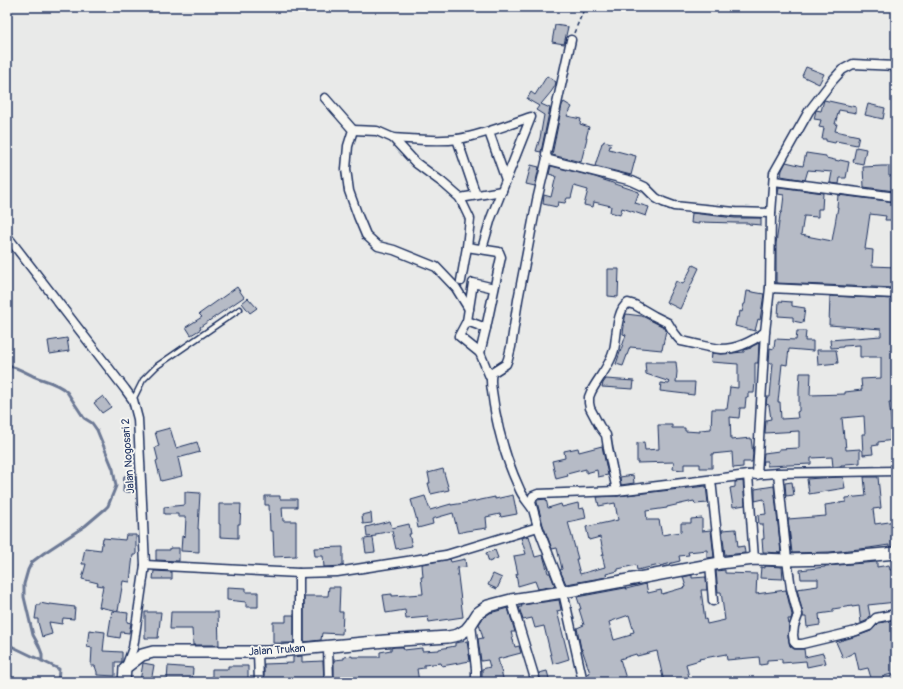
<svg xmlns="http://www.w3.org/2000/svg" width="903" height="689" viewBox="0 0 903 689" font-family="Pangolin,sans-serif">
  <rect width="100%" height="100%" fill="#e9eae9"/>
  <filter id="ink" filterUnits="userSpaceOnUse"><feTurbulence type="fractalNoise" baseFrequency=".025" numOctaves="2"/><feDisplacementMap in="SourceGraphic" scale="8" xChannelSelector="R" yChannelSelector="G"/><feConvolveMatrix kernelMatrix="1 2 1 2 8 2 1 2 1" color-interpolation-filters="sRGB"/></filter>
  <g filter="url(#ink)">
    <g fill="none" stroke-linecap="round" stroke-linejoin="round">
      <!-- stream -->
      <g stroke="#6c7995" stroke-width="3">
        <path d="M7 367C10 366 10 366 13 367 20 369 27 373 33 376 45 381 58 383 67 392L84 418 92 423 97 430 113 469 116 486 108 506 105 509 85 526 44 553 32 562 28 570 24 584V597L33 635 39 646 42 654V661"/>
        <polyline points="7,644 59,669 58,682"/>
      </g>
    </g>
    <!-- building -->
    <g fill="#b6bbc6" stroke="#1b2f5e" fill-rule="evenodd">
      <polygon points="555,25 568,27 564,44 552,42"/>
      <polygon points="806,67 824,74 819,84 802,76"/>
      <polygon points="547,76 556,82 555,86 551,92 541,104 550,108 541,152 536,151 540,138 544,115 536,110 539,106 527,99 531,92 535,95"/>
      <polygon points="824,100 856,107 856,113 839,110 835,124 837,124 835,131 859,136 857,145 836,141 835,143 826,141 826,139 822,139 824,128 819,127 821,120 814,119 816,110 821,111"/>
      <polygon points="564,102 572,107 567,116 581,119 580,124 589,127 586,138 587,138 581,162 552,155 562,105"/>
      <polygon points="868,104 885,108 883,119 865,115"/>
      <polygon points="604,141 611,143 609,149 636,156 631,175 595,166 602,143 603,143"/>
      <polygon points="856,147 866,149 863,164 853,162"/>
      <polygon points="806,153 826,156 826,158 839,161 840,160 849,162 846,178 840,178 839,184 830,183 832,172 808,170 805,180 781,176 782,170 786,162 803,166"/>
      <polygon points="531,165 539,167 535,186 526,184"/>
      <polygon points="551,166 595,177 639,192 635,203 649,207 646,216 622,208 620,215 610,212 611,206 594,202 593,207 584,205 588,190 574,186 571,198 567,198 565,203 558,202 557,207 543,204 544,195 551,197 556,176 549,174"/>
      <polygon points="882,166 889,166 889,176 895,176 894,191 864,187 863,167"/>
      <polygon points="779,187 823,193 822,209 818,209 818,217 804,216 801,235 832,241 838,207 837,207 838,195 896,202 896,220 885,220 886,216 870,214 865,249 873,250 872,266 896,267 896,288 776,283 776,244 780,215 781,212 782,212 784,195 778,194"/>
      <polygon points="692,213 735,218 761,218 761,225 749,224 749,223 736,223 699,222 699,224 691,223"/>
      <polygon points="693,265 699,268 680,309 666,302 676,281 683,284"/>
      <polygon points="608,269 619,269 618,297 608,296"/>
      <polygon points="237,287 244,297 200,327 201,329 191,335 186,327 202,317 199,314"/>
      <polygon points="747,291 764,294 760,320 758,319 755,331 735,326 737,317 739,317 740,311 742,312 744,304 745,304"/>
      <polygon points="830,296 896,299 896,369 895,369 895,402 889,402 894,440 878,442 878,445 872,446 873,454 863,455 862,434 865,434 864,416 842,418 844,438 845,438 846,450 860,449 860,463 845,464 845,465 841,465 841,466 833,467 832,457 811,458 811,464 767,466 767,461 763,461 764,453 779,451 779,449 799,448 799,431 765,433 766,420 771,419 769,405 766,404 767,397 770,397 773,363 769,363 770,348 774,349 775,339 796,340 797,331 806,331 805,341 813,341 813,351 789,349 787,365 782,364 778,402 780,402 781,419 798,418 797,412 799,411 799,389 800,373 811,373 810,395 845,394 845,392 862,390 861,379 881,378 881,357 860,357 860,345 843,346 843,347 831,348 830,340 881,336 881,329 829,325"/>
      <polygon points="248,298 257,308 250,313 242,303"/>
      <polygon points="779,301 792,302 792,306 805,308 803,323 793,321 793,317 778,316"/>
      <polygon points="626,314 642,316 664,327 666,330 662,350 630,347 623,366 616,364 626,335 623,334 625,318"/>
      <polygon points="67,338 69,351 50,354 48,341"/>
      <polygon points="759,343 758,363 755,363 755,382 754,393 748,393 748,398 746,397 745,408 740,408 739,418 730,417 731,440 751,438 753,454 752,462 743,462 743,467 733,468 732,452 712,454 712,468 700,468 700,464 684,464 684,470 673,469 674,462 637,463 637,443 644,442 645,450 659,449 658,425 672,425 672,428 685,428 685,431 700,432 700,430 711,429 712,409 727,409 730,387 738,388 738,364 711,362 712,353 721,354 744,352 744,350 751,348 751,347"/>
      <polygon points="817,350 836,350 838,363 818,365"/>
      <polygon points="645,362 676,362 677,372 676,382 695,382 694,395 660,391 661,383 669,384 670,382 646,374"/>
      <polygon points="606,379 634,381 633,389 602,387 603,383"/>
      <polygon points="103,396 111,407 102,413 94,403"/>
      <polygon points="170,428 176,448 197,442 200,452 178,458 182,476 161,481 156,461 158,460 155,448 159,446 155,432"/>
      <polygon points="602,446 608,475 598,477 597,470 586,473 586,469 567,474 568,476 556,479 552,461 565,458 564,451 578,448 579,452"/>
      <polygon points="443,469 449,490 431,494 428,483 430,483 428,473"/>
      <polygon points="633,475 634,483 621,485 620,477"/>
      <polygon points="124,476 135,476 135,492 123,492"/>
      <polygon points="843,477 845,488 809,494 807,479 820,478"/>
      <polygon points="864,477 878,477 881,508 873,509 875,524 896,521 896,546 889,547 889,545 869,548 830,552 792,553 788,519 826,516 825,505 846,502 846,498 866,496"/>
      <polygon points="743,481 745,505 733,507 730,488 735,487 735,482"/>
      <polygon points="792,482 794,495 786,496 785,483"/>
      <polygon points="706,486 708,503 695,504 694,501 667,507 667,508 646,511 647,520 659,520 662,535 681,532 681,523 691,523 691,519 702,518 702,531 711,530 714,557 707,558 707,550 688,552 689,555 679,556 680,561 660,566 660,565 637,570 636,565 618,569 618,571 606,574 607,577 566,584 560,570 562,569 557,548 552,549 543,525 537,502 537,500 546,499 548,508 561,504 562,507 578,503 579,509 584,508 586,518 568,522 578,559 576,559 580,574 605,567 602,555 604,555 600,537 589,540 586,527 618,520 615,503 599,506 597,497 618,496"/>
      <polygon points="774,486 781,553 763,552 762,539 764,539 763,524 759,524 758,515 766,514 764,499 755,501 755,489"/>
      <polygon points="185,492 200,493 198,529 199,529 199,552 181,551 182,536 185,537 186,517 178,517 178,514 164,514 164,507 185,505"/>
      <polygon points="513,495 517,514 501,517 500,514 486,517 487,528 466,531 458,533 453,513 432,519 433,524 418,528 416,517 411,500 425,496 430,510 451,504 451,505 471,502 495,497 495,499"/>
      <polygon points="265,496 280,496 280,499 297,499 297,507 282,507 283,521 296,521 296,556 274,557 273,531 270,531 269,505 265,505"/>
      <polygon points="219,504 241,504 240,524 238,524 238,538 220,537 220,524 219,524"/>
      <polygon points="371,513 372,523 363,524 362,515"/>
      <polygon points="390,521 392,528 409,524 411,534 409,534 412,546 396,549 392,531 376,534 376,536 367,537 366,527"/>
      <polygon points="736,529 738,547 744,546 745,553 725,555 722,530"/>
      <polygon points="126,535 136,535 136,555 133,555 130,582 123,581 118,611 99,607 103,586 97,585 98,583 82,579 86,564 82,564 85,548 101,550 103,538 125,540"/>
      <polygon points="529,536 535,557 543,555 548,573 550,573 555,586 538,589 535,581 518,586 516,574 518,574 514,556 526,554 521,538"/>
      <polygon points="373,538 375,552 366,553 364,539"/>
      <polygon points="343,547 343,566 324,567 323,556 315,556 314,548"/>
      <polygon points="170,548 179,548 179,561 156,560 156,550 170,550"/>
      <polygon points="495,550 498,558 489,562 486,553"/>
      <polygon points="450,559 451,562 465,559 466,567 457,568 463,617 429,622 428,617 406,619 405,610 386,613 383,595 392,594 392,596 423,594 421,577 423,577 422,564"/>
      <polygon points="877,562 877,567 889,565 890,570 896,569 896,602 868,605 870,616 866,621 861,623 859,606 852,607 852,606 833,609 833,612 819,614 820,625 807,627 806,617 803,617 803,614 797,589 818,586 818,579 801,579 800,570 825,567 825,566"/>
      <polygon points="765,566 782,567 783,579 760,578 761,567 765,568"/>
      <path d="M725 570V573L757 574 756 594 786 590 792 615 791 619H788L789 624 788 636 790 646 794 649H804L805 657 823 653 826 663 807 667 806 661 782 663V659L767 660V664L760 665 759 657 727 660 726 654 699 659 700 660 686 664 690 682H664L657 651 637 656 636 654 620 659 627 682H588L587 674 590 673 582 649H581L577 628 584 625 579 609H581L577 597 625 588 626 589 646 584 648 593 661 590 662 594 686 587 683 577 692 575V578L706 577 707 590H701L705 620 706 619 707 624 725 620 721 592H718L716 571ZM629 615 634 632 630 633 631 635 614 640 609 622Z"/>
      <polygon points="154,571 172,572 172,579 153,579"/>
      <polygon points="493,574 502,578 497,589 488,585"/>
      <polygon points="227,587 246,588 246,592 258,592 258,607 246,607 246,602 227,600"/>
      <polygon points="329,587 340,587 339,612 343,612 342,634 322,633 321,640 304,642 304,596 328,596"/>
      <polygon points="559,600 561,610 557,611 569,659 553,664 544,626 535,628 532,618 523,620 519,607 522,607 521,605"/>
      <polygon points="40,603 50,605 50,604 75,607 74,619 63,618 62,624 49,622 52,634 42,637 38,622 38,619 35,619 37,605 40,605"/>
      <polygon points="508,608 515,632 511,632 515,647 519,646 521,653 498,659 504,682 482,682 482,669 490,667 488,660 481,661 478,639 483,638 479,624 483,618 490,613"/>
      <polygon points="112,611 128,613 127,622 131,623 129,633 121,632 120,638 108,636"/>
      <polygon points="145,612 161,612 158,638 145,638"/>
      <polygon points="171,612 218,612 219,645 193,645 192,629 170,629"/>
      <polygon points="286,615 294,615 294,643 273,643 273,622 286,622"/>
      <polygon points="896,620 896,632 894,632 896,642 896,673 884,676 884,678 872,681 868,668 859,670 855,652 843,658 836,642 857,636 871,631 879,623"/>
      <polygon points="89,630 105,632 103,651 122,652 122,662 115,662 115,676 97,675 97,672 95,666 91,666 92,648 87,647"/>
      <polygon points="467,641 470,661 442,666 441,663 424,665 424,668 417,669 419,682 370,682 370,679 354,679 354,682 334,682 334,660 344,659 344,657 352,656 352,657 380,657 380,652 391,650 391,648 395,647 403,647 404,650 422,648 422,651 439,650 439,649 455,646 455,643"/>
      <polygon points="302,656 302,662 323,661 324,682 264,682 264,664 293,663 293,657"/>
      <polygon points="143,663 154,665 151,682 140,681"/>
      <polygon points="168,666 193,668 192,682 167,682"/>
      <polygon points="228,666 248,666 248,681 212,682 212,669 228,669"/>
      <polygon points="547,671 550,682 541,682 539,673"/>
    </g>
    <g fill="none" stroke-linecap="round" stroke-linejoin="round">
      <defs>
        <polyline id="lane" points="133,400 143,380 157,366 240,309"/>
        <g id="street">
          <polyline points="571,40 546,154 547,158 549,160 632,181 645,187 656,198 663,202 674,206 735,212 771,213"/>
          <polyline points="325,98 353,130 348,146 346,169 349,191 358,216 366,235 378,246 394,250 436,267 456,288 469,309"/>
          <polyline points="353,130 377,131 393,138 416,163 443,183 460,198 470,219 467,247 461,281"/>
          <polyline points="489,132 506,180"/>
          <path d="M393 138C414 139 437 142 458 139 483 135 507 125 531 117L491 218 482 249"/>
          <polyline points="457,139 476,195"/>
          <polyline points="774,181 896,197"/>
          <polyline points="460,198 502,191"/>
          <polyline points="7,236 125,389 133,400 138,419 145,565 133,648 126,667"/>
          <polyline points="467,247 499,252 501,257 486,328"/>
          <polyline points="770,288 896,294"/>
          <polyline points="467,321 486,328 480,353"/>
          <polyline points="490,377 480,353 459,336 467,321 473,283 494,288"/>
          <polyline points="778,473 787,560 791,588 798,615 794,626 793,635 794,642 796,644 802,644 856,631 869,626 876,618 896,614"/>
          <polyline points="748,475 754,559"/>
          <polyline points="757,475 765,332 770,288 771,213 774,173 809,111 833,80 842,70 853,64 896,66"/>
          <polyline points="711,480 720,563"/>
          <path d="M617 491 608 448 606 435 600 427 590 408 589 403V397L591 392C598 378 610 366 614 350 617 338 616 310 628 303L635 305 654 316 668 323C672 330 675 335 681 341 693 343 709 348 721 349 737 349 753 341 765 332"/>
          <path d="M532 508C528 502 523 497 520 490 506 460 496 424 492 391 491 385 490 379 492 373L506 364 508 359 511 347 518 300 537 200 547 158"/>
          <polyline points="710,564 713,601"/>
          <polyline points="145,565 299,573 337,572 446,555 538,527"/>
          <polyline points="299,573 299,649"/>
          <polyline points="511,600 536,682"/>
          <polyline points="471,624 476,669 476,682"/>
          <polyline points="328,647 329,682"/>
          <polyline points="258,652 259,682"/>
          <polyline points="583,682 563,592 538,527 531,502 533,496 538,494 617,491 748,475 778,473 896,471"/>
        </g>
        <polyline id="secondary" points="124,682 125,668 142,655 153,652 268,652 385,641 448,637 458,635 466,630 471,624 478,613 488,606 511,600 563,592 720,563 754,559 787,560 830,559 896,553"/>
      </defs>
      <!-- lane casing -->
      <use href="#lane" stroke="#1b2f5e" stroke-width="7"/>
      <!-- street casing -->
      <use href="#street" stroke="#1b2f5e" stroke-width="11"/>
      <!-- secondary casing -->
      <use href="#secondary" stroke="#1b2f5e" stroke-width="14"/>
      <!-- path -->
      <polyline stroke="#1b2f5e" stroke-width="1.5" stroke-dasharray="4 3" stroke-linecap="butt" points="574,33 585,7"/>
      <!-- lane -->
      <use href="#lane" stroke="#f6f6f2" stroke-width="4"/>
      <!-- street -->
      <use href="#street" stroke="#f6f6f2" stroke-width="8"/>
      <!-- secondary -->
      <use href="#secondary" stroke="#f6f6f2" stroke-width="11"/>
    </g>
  </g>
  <g text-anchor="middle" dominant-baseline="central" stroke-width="3.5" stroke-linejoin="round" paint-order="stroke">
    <!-- street labels -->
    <g font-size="11" fill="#1b2f5e" stroke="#f6f6f2">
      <text transform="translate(128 456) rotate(-94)">Jalan Nogosari 2</text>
      <text transform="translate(277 650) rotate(-4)">Jalan Trukan</text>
    </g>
  </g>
  <!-- margin -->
  <rect width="903" height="689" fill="none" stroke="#f6f6f2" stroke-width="24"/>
  <rect x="12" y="12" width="879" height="665" fill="none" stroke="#1b2f5e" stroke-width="1.5" filter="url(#ink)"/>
</svg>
